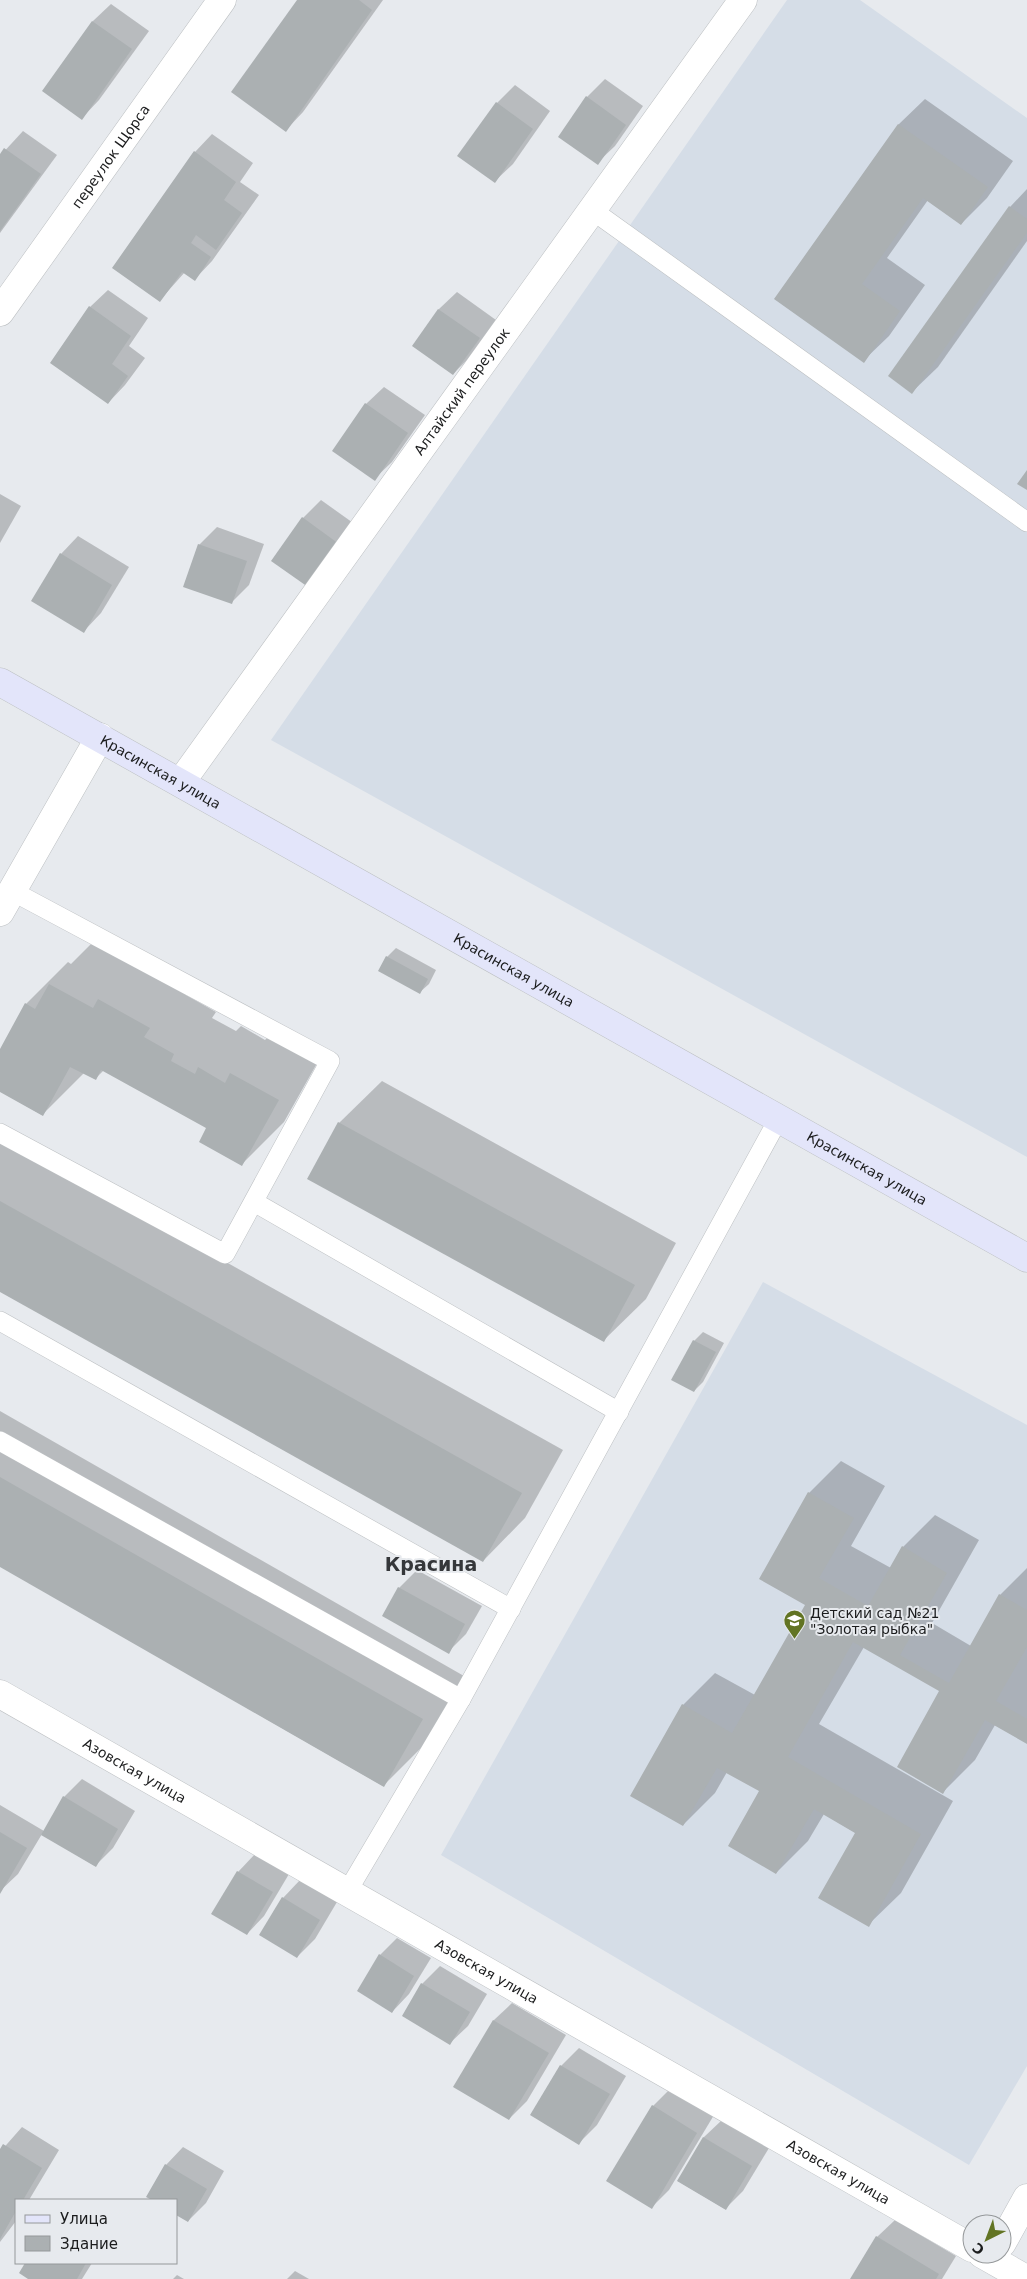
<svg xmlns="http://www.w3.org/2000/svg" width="1027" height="2279" viewBox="0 0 1027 2279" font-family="'DejaVu Sans',sans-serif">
  <rect width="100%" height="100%" fill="#e7eaee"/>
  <!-- built -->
  <g fill="#d5dde7">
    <polygon points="787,0 860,0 1027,118 1027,1157 271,740"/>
    <polygon points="763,1282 1027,1425 1027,2066 969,2165 441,1855"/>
  </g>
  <!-- shadow -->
  <g fill="#0003">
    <polygon points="298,0 383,0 303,112 286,130"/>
    <polygon points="111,4 149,31 99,100 82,118 44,91 93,21"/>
    <polygon points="605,79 643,106 615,146 597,163 587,97"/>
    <polygon points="515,85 550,111 513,164 495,181 497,103"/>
    <polygon points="925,99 1013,161 987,198 961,224 928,200 887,258 925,285 889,336 863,361 775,299 899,124"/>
    <polygon points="23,131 57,155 0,233 0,156"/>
    <polygon points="212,134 253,163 240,182 259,195 212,261 195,279 185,272 160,300 195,152"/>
    <polygon points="1027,189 1027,241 938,367 912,392 1010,207"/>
    <polygon points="108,290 148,318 129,346 145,358 125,385 108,403 90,307"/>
    <polygon points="457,292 496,320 471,356 453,374 414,346 439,309"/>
    <polygon points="384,387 425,415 392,462 374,479 366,404"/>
    <polygon points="0,494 21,506 0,543"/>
    <polygon points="321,500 356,525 326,568 273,560 303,518"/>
    <polygon points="217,527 264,544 249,585 231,603 199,545"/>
    <polygon points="78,536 129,567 101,613 84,631 61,554"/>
    <polygon points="92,943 191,986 186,995 216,1012 212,1018 236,1031 241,1026 265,1040 273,1032 320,1058 284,1122 242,1164 208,1128 104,1070 95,1079 84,1073 42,1115 0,1091 0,1051 26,1004 68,962 71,964"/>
    <polygon points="396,948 436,970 429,984 420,992 387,957"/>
    <polygon points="382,1081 676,1243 646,1299 603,1341 309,1178 339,1123"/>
    <polygon points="0,1136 563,1450 525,1518 483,1561 0,1291"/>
    <polygon points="703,1332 724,1343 703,1382 694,1391 673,1380 694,1341"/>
    <polygon points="0,1411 464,1676 426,1743 383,1786 0,1566"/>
    <polygon points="841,1461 885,1486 851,1546 891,1568 903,1547 935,1515 979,1540 932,1623 971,1646 1000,1595 1027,1568 1027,1743 995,1725 975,1760 943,1792 941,1691 864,1647 819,1724 953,1801 901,1893 868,1925 856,1833 824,1814 808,1841 776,1873 761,1791 727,1772 715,1793 683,1825 683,1705 715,1673 755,1695 806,1605 809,1493"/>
    <polygon points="417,1570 482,1606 466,1634 448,1652 384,1616 399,1588"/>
    <polygon points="82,1779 135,1811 113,1848 95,1866 42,1834 18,1874 0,1891 0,1805 44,1831 64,1797"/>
    <polygon points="255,1854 289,1874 264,1916 247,1934 238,1872"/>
    <polygon points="300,1880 337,1902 315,1939 297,1957 283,1898"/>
    <polygon points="397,1938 431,1958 409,1994 392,2012 380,1955"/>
    <polygon points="440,1966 487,1994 468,2026 450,2043 422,1984"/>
    <polygon points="512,2003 566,2035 527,2101 509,2119 455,2086 494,2020"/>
    <polygon points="579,2048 626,2076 597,2125 579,2143 532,2115 561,2066"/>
    <polygon points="670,2089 714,2115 669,2190 652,2207 653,2106"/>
    <polygon points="722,2120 769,2148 743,2191 725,2209 678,2181 704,2137"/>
    <polygon points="22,2127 59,2150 29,2200 16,2200 16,2221 0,2242 0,2152"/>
    <polygon points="183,2147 224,2171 206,2203 188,2221 176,2200 154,2200 148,2196 166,2165"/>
    <polygon points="895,2220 956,2256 942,2279 852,2279 877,2237"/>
    <polygon points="27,2263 92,2263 82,2279 31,2279 20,2273"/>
    <polygon points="295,2271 309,2279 287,2279"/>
    <polygon points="177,2275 184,2279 173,2279"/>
  </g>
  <!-- building -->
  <g fill="#abb0b2">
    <polygon points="297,0 359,0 372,10 286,132 231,92"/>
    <polygon points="92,21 132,49 82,120 42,91"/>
    <polygon points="586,96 626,125 598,165 558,137"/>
    <polygon points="496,102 533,129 495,183 457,156"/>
    <polygon points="898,124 988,187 961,225 923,198 862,284 900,311 864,363 774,299"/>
    <polygon points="4,148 41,174 0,231 0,154"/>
    <polygon points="194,151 236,182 224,200 242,213 216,250 196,235 191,243 211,257 195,281 182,272 160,302 112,268"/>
    <polygon points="1009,206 1027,219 1027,233 912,394 888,376"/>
    <polygon points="89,306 131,336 112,364 128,376 108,404 50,363"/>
    <polygon points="438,309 480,338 453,375 412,346"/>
    <polygon points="365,403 408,433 375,481 332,451"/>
    <polygon points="1027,470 1027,490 1017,484"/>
    <polygon points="302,517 339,544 308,587 271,561"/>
    <polygon points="198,544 247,561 232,604 183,587"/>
    <polygon points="60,553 112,585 84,633 31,601"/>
    <polygon points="386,956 428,979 420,994 378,971"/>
    <polygon points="49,984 93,1008 98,999 150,1028 144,1037 174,1054 171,1061 195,1074 198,1067 225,1083 230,1073 279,1100 242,1166 199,1142 206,1128 101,1070 96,1080 70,1067 43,1116 0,1092 0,1049 25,1003 35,1009"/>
    <polygon points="338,1122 635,1285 604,1342 307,1179"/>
    <polygon points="0,1201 522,1493 483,1562 0,1292"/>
    <polygon points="693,1340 716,1352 694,1392 671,1380"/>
    <polygon points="0,1477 423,1719 384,1787 0,1567"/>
    <polygon points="808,1492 854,1518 819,1578 868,1606 902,1546 947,1573 900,1655 949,1683 999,1594 1027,1610 1027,1647 996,1701 1027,1719 1027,1744 985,1720 943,1794 897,1767 939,1691 853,1642 788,1757 921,1834 869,1927 818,1898 855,1833 814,1809 776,1874 728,1846 759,1791 717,1768 683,1826 630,1796 682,1704 732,1733 805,1605 759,1579"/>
    <polygon points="398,1587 465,1624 449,1654 382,1616"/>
    <polygon points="63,1796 118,1829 96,1867 41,1835"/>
    <polygon points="0,1832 27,1848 0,1894"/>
    <polygon points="237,1871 273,1892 247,1935 211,1914"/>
    <polygon points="282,1897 320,1920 297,1958 259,1935"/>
    <polygon points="379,1954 414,1976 392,2013 357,1991"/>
    <polygon points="421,1983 470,2012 450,2045 402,2016"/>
    <polygon points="493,2020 549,2053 509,2120 453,2087"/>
    <polygon points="560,2065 610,2094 579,2145 530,2115"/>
    <polygon points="652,2105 697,2133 652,2209 606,2181"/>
    <polygon points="703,2137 752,2166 726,2210 677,2181"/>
    <polygon points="3,2144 42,2168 23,2200 16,2200 16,2211 0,2239 0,2149"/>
    <polygon points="165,2164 207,2189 188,2222 176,2215 176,2200 152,2200 146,2197"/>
    <polygon points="876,2236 939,2274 936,2279 850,2279"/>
    <polygon points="25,2263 86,2263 77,2279 28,2279 19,2273"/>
  </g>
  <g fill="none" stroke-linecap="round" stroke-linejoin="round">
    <defs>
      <g id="service">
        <polyline points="592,210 1027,522"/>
        <polyline points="0,1133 225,1254 330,1061 12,891"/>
        <polyline points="254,1202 619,1412"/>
        <polyline points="0,1321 511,1609"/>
        <polyline points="0,1441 461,1699"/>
        <polyline points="347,1892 461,1699 779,1118"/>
      </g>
      <g id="minor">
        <path id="s1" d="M0 312 222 0"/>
        <path id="s2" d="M181 782 743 0"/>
        <polyline points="0,912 100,737"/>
        <path id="s3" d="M0 1694 972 2248"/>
        <polyline points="1002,2243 1027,2198"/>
        <polyline points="982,2254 1026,2279"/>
      </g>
      <g id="secondary">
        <path id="s4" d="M0 682 1027 1258"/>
      </g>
    </defs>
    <!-- service casing -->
    <use href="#service" stroke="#bdc0c3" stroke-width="20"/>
    <!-- minor casing -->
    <use href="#minor" stroke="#bdc0c3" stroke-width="29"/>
    <!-- secondary casing -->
    <use href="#secondary" stroke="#bdc0c3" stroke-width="29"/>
    <!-- service -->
    <use href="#service" stroke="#fff" stroke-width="19"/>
    <!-- minor -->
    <use href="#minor" stroke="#fff" stroke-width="28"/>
    <!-- secondary -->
    <use href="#secondary" stroke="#e3e5fa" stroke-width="28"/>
  </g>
  <!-- icons -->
  <defs>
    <symbol id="school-pin" viewBox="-11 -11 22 30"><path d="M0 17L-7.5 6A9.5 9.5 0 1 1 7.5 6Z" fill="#627423" stroke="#e7eaee"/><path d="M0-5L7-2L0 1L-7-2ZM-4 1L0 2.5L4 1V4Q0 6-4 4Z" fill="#fff"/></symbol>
  </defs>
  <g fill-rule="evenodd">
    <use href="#school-pin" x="782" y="1608" width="25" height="34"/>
  </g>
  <g text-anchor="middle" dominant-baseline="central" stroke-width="4" stroke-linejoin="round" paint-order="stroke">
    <!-- street labels -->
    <g font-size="14" fill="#1b1c1d" stroke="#e7eaee">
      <text stroke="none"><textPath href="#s1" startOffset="191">переулок Щорса</textPath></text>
      <text stroke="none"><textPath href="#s2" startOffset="481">Алтайский переулок</textPath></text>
      <text stroke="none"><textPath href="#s4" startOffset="184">Красинская улица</textPath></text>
      <text stroke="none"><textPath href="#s4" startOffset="589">Красинская улица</textPath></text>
      <text stroke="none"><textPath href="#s4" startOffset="994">Красинская улица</textPath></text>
      <text stroke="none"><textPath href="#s3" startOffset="155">Азовская улица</textPath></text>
      <text stroke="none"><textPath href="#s3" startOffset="560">Азовская улица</textPath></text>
      <text stroke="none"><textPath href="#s3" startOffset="965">Азовская улица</textPath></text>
    </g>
    <!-- poi labels -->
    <g font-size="14" fill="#1b1c1d" stroke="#e7eaee" text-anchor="start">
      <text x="810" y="1613">Детский сад №21<tspan x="810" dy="16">"Золотая рыбка"</tspan></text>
    </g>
    <!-- district labels -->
    <g font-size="19" font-weight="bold" fill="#35373a" stroke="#e7eaee">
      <text x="431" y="1564">Красина</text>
    </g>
  </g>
  <!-- legend -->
  <rect x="15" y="2199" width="162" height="65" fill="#e7eaee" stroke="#95989a"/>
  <rect x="25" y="2215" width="25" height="8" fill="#e3e5fa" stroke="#95989a"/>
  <text x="60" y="2224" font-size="15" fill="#1b1c1d">Улица</text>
  <rect x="25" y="2236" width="25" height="15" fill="#abb0b2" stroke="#95989a"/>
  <text x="60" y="2249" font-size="15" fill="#1b1c1d">Здание</text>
  <!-- north arrow -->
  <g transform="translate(987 2239) rotate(222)"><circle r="24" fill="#e7eaee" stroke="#95989a"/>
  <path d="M0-4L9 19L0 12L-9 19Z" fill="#627423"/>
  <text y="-8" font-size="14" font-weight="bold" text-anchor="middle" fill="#1b1c1d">С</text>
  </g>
</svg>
